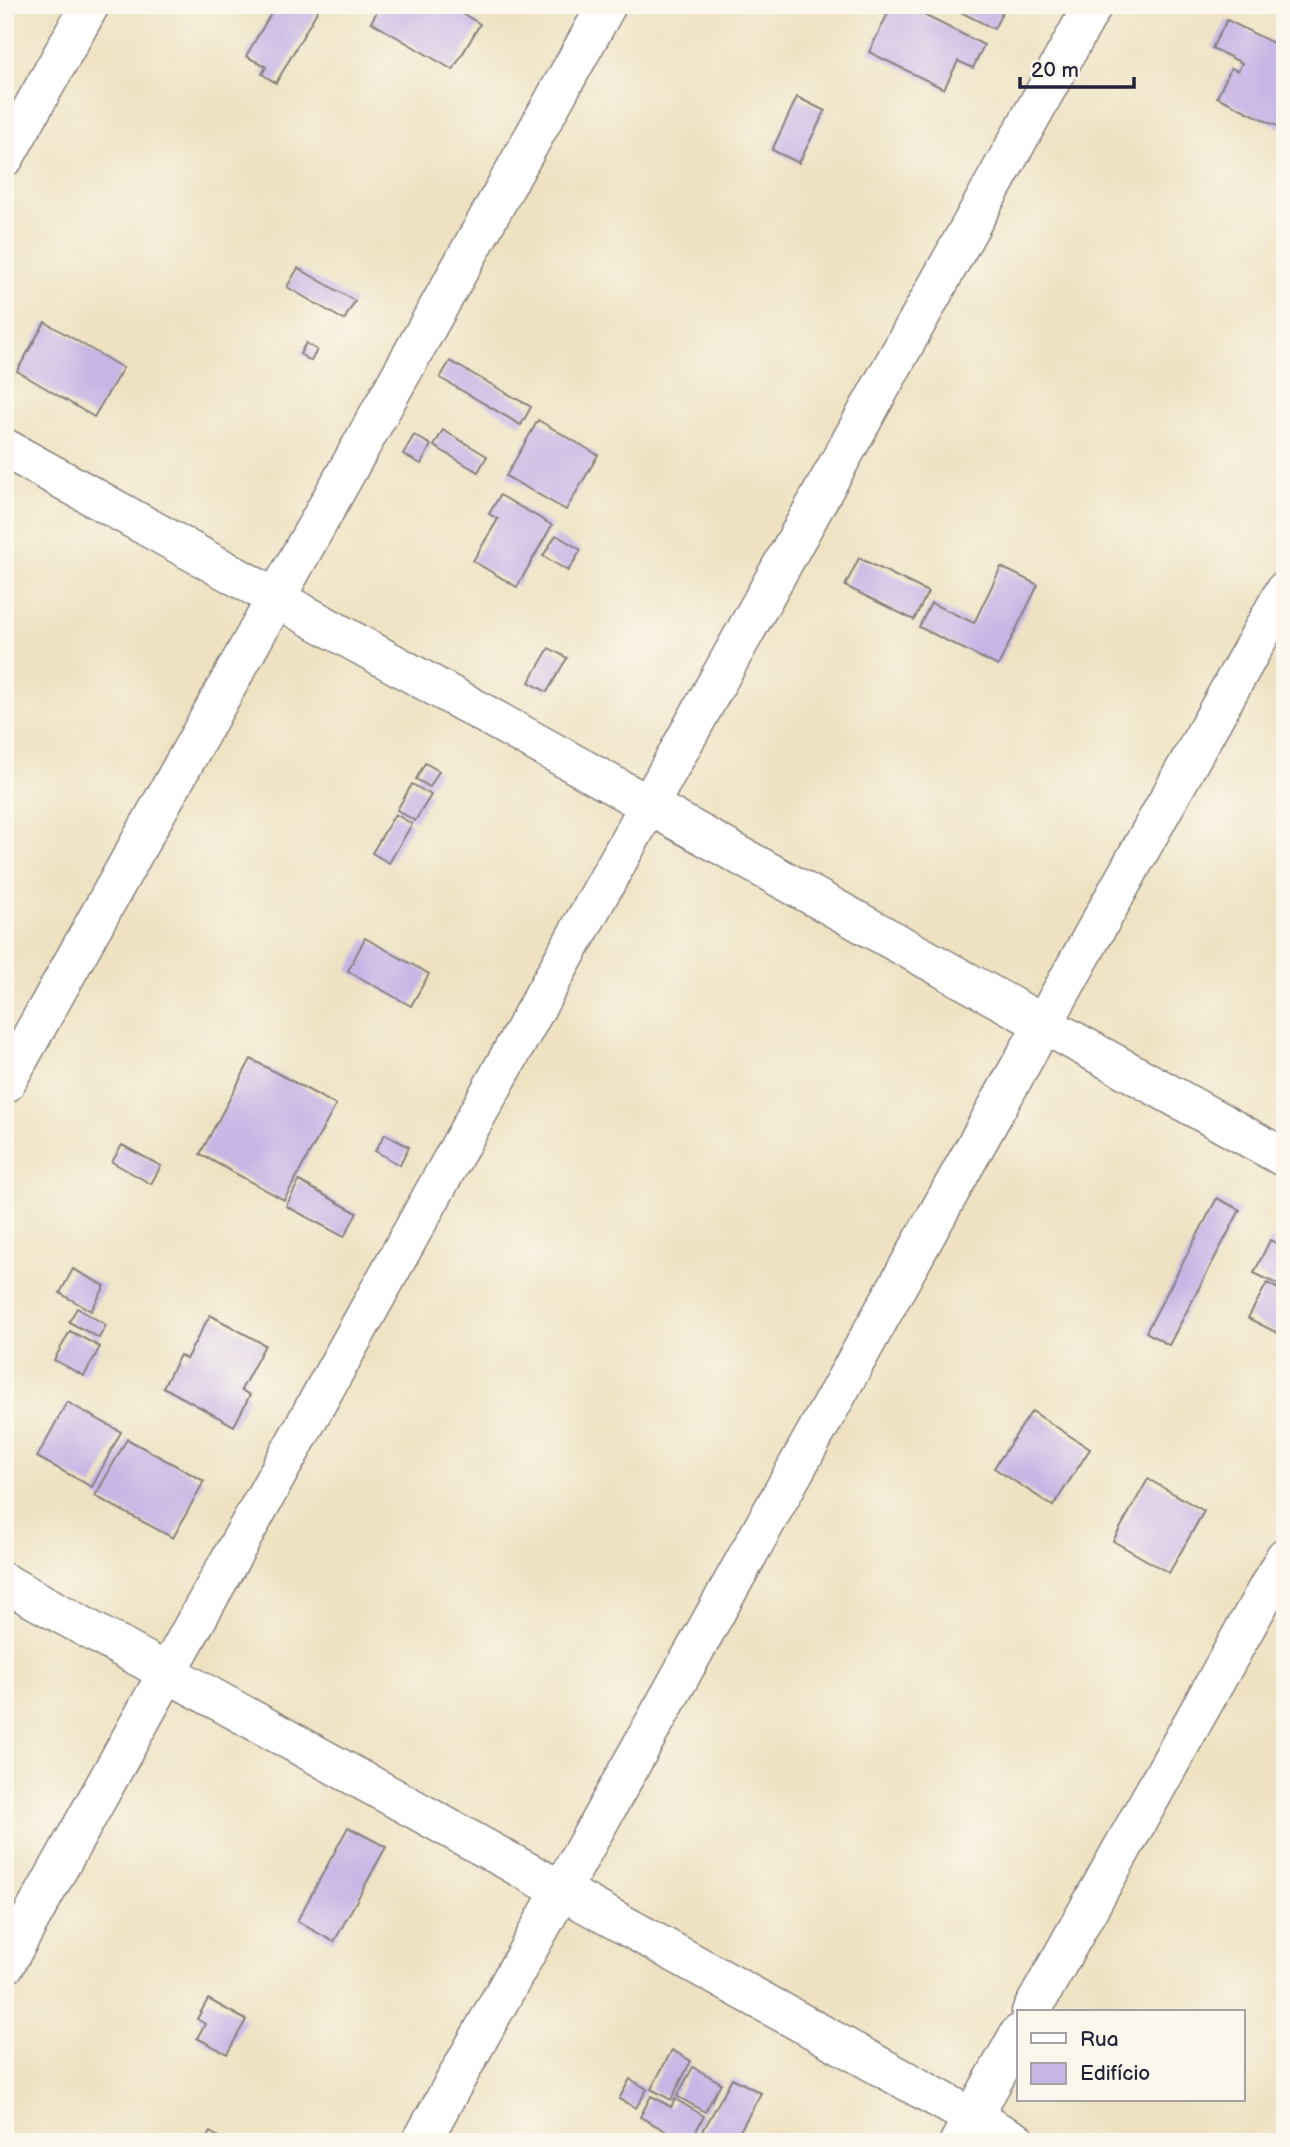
<svg xmlns="http://www.w3.org/2000/svg" width="1290" height="2147" viewBox="0 0 1290 2147" font-family="'Balsamiq Sans',sans-serif">
  <rect width="100%" height="100%" fill="#fbf7ec"/>
  <filter id="ink" filterUnits="userSpaceOnUse"><feTurbulence type="fractalNoise" baseFrequency=".0143" numOctaves="2"/><feDisplacementMap in="SourceGraphic" scale="14" xChannelSelector="R" yChannelSelector="G"/><feConvolveMatrix kernelMatrix="1 2 1 2 8 2 1 2 1" color-interpolation-filters="sRGB"/></filter>
  <filter id="wash" filterUnits="userSpaceOnUse"><feTurbulence type="fractalNoise" baseFrequency=".00686" numOctaves="4" result="noise"/><feDisplacementMap in="SourceGraphic" scale="28" xChannelSelector="R" yChannelSelector="G"/><feGaussianBlur stdDeviation="1.57" result="paint"/><feColorMatrix in="noise" values="0 0 0 0 0 0 0 0 0 0 0 0 0 0 0 0 0 1.4 0 .05"/><feComposite in="paint" operator="in"/></filter>
  <g filter="url(#wash)">
    <rect width="100%" height="100%" fill="#eee2c2"/>
    <g id="blocks">
      <!-- building -->
      <g fill="#c6b5e5">
        <polygon points="276,5 315,5 319,8 276,83 262,74 266,67 246,56"/>
        <polygon points="381,5 448,5 480,24 453,70 371,22"/>
        <polygon points="892,5 904,5 984,45 973,68 958,61 944,89 869,52"/>
        <polygon points="947,5 1006,5 994,29"/>
        <polygon points="1227,20 1285,49 1283,129 1217,97 1231,68 1238,71 1242,63 1212,48"/>
        <polygon points="797,97 825,111 799,163 772,150"/>
        <polygon points="298,268 355,301 344,320 287,287"/>
        <polygon points="45,322 123,368 94,417 17,371"/>
        <polygon points="306,343 317,350 311,361 300,354"/>
        <polygon points="450,361 531,407 521,425 440,378"/>
        <polygon points="538,420 598,455 566,510 506,476"/>
        <polygon points="443,430 487,456 478,472 434,446"/>
        <polygon points="414,435 431,445 421,464 403,454"/>
        <polygon points="500,495 552,525 517,587 473,561 498,519 489,514"/>
        <polygon points="556,535 581,550 568,571 543,556"/>
        <polygon points="859,558 928,592 914,620 845,586"/>
        <polygon points="1001,567 1038,585 998,666 919,627 931,603 974,623"/>
        <polygon points="549,648 567,658 547,692 529,682"/>
        <polygon points="425,763 439,771 430,787 416,779"/>
        <polygon points="412,784 431,795 415,821 397,810"/>
        <polygon points="395,814 412,824 389,863 372,853"/>
        <polygon points="365,938 429,974 411,1006 348,971"/>
        <polygon points="251,1059 336,1105 284,1200 200,1154"/>
        <polygon points="385,1134 409,1147 400,1165 375,1151"/>
        <polygon points="122,1145 161,1166 151,1184 112,1162"/>
        <polygon points="299,1181 357,1213 344,1237 286,1206"/>
        <polygon points="1217,1198 1240,1210 1169,1345 1146,1332"/>
        <polygon points="1270,1240 1285,1247 1285,1288 1254,1273"/>
        <polygon points="73,1269 105,1286 91,1311 60,1293"/>
        <polygon points="1267,1283 1285,1292 1285,1337 1248,1318"/>
        <polygon points="77,1308 106,1325 99,1338 69,1322"/>
        <polygon points="210,1315 265,1345 241,1390 250,1395 234,1426 163,1387 180,1355 186,1359"/>
        <polygon points="70,1331 100,1347 84,1376 54,1360"/>
        <polygon points="67,1402 121,1432 92,1487 37,1457"/>
        <polygon points="1032,1411 1090,1449 1053,1506 994,1468"/>
        <polygon points="127,1439 204,1481 173,1538 95,1496"/>
        <polygon points="1148,1479 1204,1511 1169,1573 1113,1541"/>
        <polygon points="348,1827 386,1847 334,1942 297,1921"/>
        <polygon points="208,1999 246,2020 227,2054 197,2038 205,2024 197,2019"/>
        <polygon points="672,2050 691,2061 671,2100 651,2089"/>
        <polygon points="693,2067 721,2083 705,2112 677,2096"/>
        <polygon points="732,2078 761,2093 734,2142 697,2142"/>
        <polygon points="630,2079 647,2089 636,2108 619,2099"/>
        <polygon points="651,2096 671,2107 675,2099 704,2116 690,2142 686,2142 640,2117"/>
        <polygon points="210,2132 227,2142 204,2142"/>
      </g>
    </g>
  </g>
  <g filter="url(#ink)">
    <use href="#blocks" fill-opacity="0" stroke="#88827e" stroke-width="2"/>
    <g fill="none" stroke-linecap="round" stroke-linejoin="round">
      <defs>
        <g id="minor">
          <polyline points="5,157 90,5"/>
          <polyline points="5,448 1285,1158"/>
          <polyline points="5,1084 607,5"/>
          <polyline points="5,1583 1017,2142"/>
          <polyline points="5,1965 1093,5"/>
          <polyline points="1031,2012 1285,1557"/>
          <polyline points="421,2142 1285,590"/>
          <polyline points="959,2142 1019,2034"/>
        </g>
      </defs>
      <!-- minor casing -->
      <use href="#minor" stroke="#88827e" stroke-width="41"/>
      <!-- minor -->
      <use href="#minor" stroke="#fff" stroke-width="38"/>
    </g>
  </g>
  <!-- margin -->
  <rect width="1290" height="2147" fill="none" stroke="#fbf7ec" stroke-width="28"/>
  <!-- legend -->
  <rect x="1017" y="2010" width="228" height="91" fill="#fbf7ec" stroke="#a4a2a5" stroke-width="2"/>
  <rect x="1031" y="2033" width="35" height="10" fill="#ffffff" stroke="#a4a2a5" stroke-width="2"/>
  <text x="1080" y="2046" font-size="21" fill="#22223b">Rua</text>
  <rect x="1031" y="2063" width="35" height="21" fill="#c6b5e5" stroke="#a4a2a5" stroke-width="2"/>
  <text x="1080" y="2080" font-size="21" fill="#22223b">Edifício</text>
  <!-- scale -->
  <path d="M1020 77v10h114v-10" fill="none" stroke="#22223b" stroke-width="3.5"/>
  <text x="1031" y="77" font-size="21" fill="#22223b" stroke="#fbf7ec" stroke-width="5" paint-order="stroke">20 m</text>
</svg>
